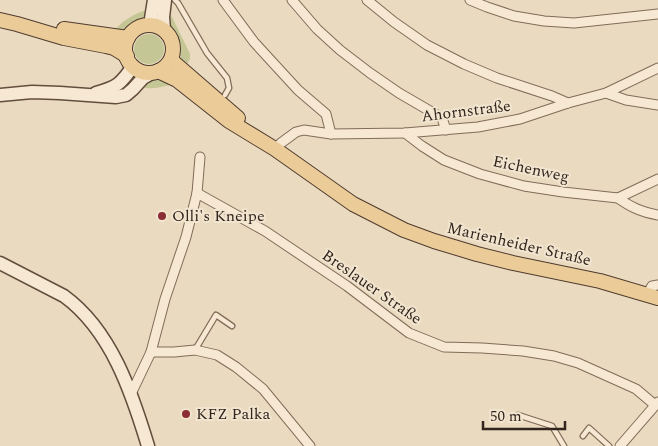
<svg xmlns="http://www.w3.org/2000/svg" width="658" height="446" viewBox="0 0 658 446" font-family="Spectral,serif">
  <rect width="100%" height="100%" fill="#eadac0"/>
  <!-- green -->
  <g fill="#c4c795">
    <path d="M148 10C142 22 126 31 114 32 118 23 138 11 148 10Z"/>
    <polygon points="169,15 172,17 190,54 190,59 187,64 182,60 180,56 179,43 177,37 169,23"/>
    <circle cx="149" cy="49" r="15"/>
    <path d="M153 78C161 77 164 80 170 85 161 87 151 90 142 87L149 81Z"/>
  </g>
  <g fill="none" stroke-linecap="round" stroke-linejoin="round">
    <defs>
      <g id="lane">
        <polyline points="175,0 178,3 207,53 227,78 229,88 225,95"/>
        <polyline points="195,350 216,315 232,326"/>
        <polyline points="518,415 552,426 564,446"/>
        <polyline points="583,436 589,428 609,446"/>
      </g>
      <g id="street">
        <polyline points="223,0 254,42 298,90 326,114 331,134"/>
        <polyline points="292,0 317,29 340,50 370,73 399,93 442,118 446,130"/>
        <polyline points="367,0 394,22 427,45 464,64 497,78 552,96 568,103"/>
        <polyline points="470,0 487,7 514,16 544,21 574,23 658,14"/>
        <polyline points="606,93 626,100 658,105"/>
        <polyline points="405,133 422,146 444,160 480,174 524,186 563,192 618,198 658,179"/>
        <polyline points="275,149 281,143 296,132 304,130 331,134 405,133 478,127 520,119 568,103 606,93 658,68"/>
        <polyline points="197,193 265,231 347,286 409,333 444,347 482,348 523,351 554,356 578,363 636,389 655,405"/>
        <path d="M618 198C632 208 642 212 658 215"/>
        <polyline points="647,295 652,286 658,285"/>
        <polyline points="151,352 174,352 195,350 217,355 236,367 263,389 310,446"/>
        <polyline points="131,394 151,352 165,299 186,237 197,193 200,157"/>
        <polyline points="620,446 658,402"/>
      </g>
      <g id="secondary">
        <polyline points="150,25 154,0"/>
        <polyline points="164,30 163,17 165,0"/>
        <path d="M96 93C117 87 121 84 133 66"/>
        <polyline points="0,95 32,92 60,93 116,97 126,95 133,89 143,78 152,73"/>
        <path d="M0 263 64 296C111 330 132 393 148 446"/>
      </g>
      <g id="primary">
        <polyline points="0,20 17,24 64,38 106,46 114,48 127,56"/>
        <circle cx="149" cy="49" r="24"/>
        <polyline points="64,29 128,38"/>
        <polyline points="171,60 238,118"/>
        <polyline points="158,71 177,80 229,121 275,149 353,204 404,230 434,241 477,254 513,263 600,281 658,298"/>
      </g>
    </defs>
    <!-- lane casing -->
    <use href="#lane" stroke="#816c59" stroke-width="7"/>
    <!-- street casing -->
    <use href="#street" stroke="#816c59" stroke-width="11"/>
    <!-- secondary casing -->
    <use href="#secondary" stroke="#634d3d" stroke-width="15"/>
    <!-- primary casing -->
    <use href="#primary" stroke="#4f3b2e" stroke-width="16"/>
    <!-- lane -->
    <use href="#lane" stroke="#f6e8d2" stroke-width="4.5"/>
    <!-- street -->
    <use href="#street" stroke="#f6e8d2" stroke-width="9"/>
    <!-- secondary -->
    <use href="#secondary" stroke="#f6e8d2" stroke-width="12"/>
    <!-- primary -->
    <use href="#primary" stroke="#ebcc99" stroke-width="14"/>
  </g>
  <!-- markers -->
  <g fill="#8c2e35" stroke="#f2e5cf" stroke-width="2">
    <circle cx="162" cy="216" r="5"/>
    <circle cx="186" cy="414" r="5"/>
  </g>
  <g text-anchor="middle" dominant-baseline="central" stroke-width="4" stroke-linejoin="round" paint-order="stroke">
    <!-- street labels -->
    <g font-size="16" fill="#32251d" stroke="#f2e5cf">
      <text transform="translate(466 111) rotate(-7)">Ahornstraße</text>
      <text transform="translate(531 169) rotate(12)">Eichenweg</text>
      <text transform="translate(519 244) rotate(13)">Marienheider Straße</text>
      <text transform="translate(372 287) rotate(35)">Breslauer Straße</text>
    </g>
    <!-- poi labels -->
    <g font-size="16" fill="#32251d" stroke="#f2e5cf" text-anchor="start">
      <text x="172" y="216">Olli's Kneipe</text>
      <text x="196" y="414">KFZ Palka</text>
    </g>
  </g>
  <!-- scale -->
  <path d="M483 421v8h82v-8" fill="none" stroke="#32251d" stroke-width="2.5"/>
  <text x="490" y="421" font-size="15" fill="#32251d" stroke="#f2e5cf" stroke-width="4" paint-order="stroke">50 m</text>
</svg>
